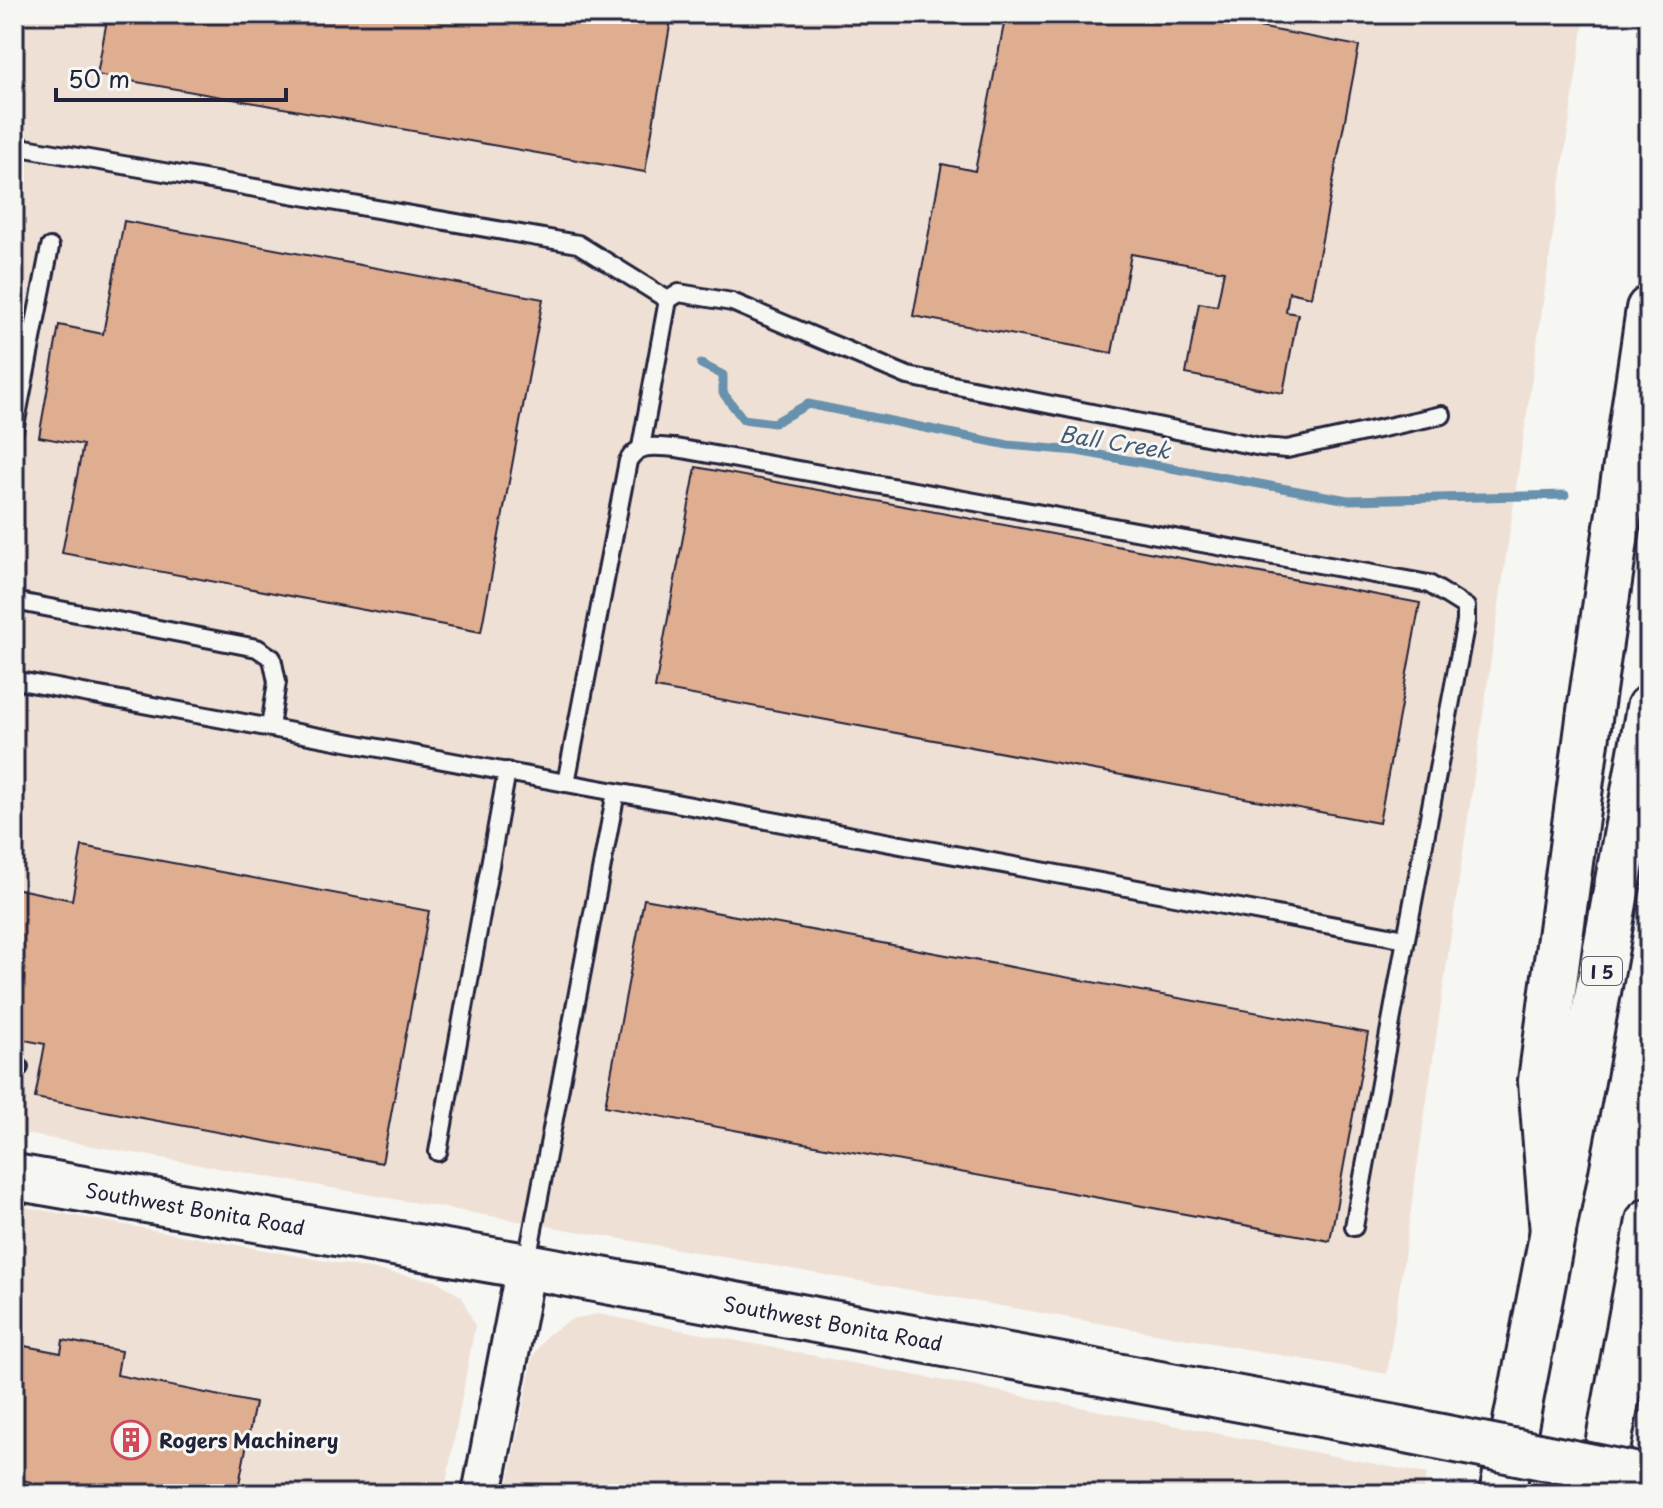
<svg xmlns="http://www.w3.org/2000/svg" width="1663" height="1508" viewBox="0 0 1663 1508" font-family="'Playpen Sans',sans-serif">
  <rect width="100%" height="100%" fill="#f6f6f2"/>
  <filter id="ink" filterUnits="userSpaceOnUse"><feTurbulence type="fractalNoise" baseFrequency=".0125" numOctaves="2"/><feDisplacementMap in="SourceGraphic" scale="16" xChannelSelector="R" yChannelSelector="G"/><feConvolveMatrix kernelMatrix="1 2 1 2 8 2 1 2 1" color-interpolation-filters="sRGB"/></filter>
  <g filter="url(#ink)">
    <!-- built -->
    <g fill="#efe0d5">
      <polygon points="14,14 1585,14 1387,1374 14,1132"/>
      <polygon points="14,1205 437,1281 462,1297 475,1326 444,1494 14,1494"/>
      <polygon points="598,1314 1427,1474 1423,1494 506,1494 533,1356 547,1335 572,1319"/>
    </g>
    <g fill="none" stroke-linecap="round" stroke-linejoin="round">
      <!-- stream -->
      <polyline stroke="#6891ad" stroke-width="9" points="701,364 723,375 723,393 743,419 774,423 808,404 1008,445 1077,451 1348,500 1565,495"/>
    </g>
    <!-- building -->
    <g fill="#dfae91" stroke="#22223b" stroke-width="2">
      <polygon points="108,14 672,14 645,172 97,75"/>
      <polygon points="1006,14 1190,14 1359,46 1311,297 1289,292 1286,312 1298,314 1283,393 1186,374 1199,303 1217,306 1224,271 1131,254 1112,353 913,316 942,164 975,171"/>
      <polygon points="124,221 543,299 481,632 62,553 83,445 39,437 59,325 103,334"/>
      <polygon points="696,467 1420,603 1379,823 655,688"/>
      <polygon points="82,846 429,911 382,1163 35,1098 45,1044 14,1038 14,888 72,900"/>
      <polygon points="644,899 1368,1033 1330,1241 605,1106"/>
      <polygon points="63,1340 121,1351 117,1375 255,1403 237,1494 29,1494 31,1482 14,1478 14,1356 17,1356 19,1345 61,1353"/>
    </g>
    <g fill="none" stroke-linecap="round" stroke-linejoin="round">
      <defs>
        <g id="service">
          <polyline points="14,146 578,244 668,300 641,447"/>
          <polyline points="668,300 679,293 732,302 908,376 1261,447 1287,449 1442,415"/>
          <polyline points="14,431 50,247"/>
          <polyline points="14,601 257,648 272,658 277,682 270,727"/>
          <polyline points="14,680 566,783"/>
          <polyline points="14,1066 19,1067"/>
          <polyline points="438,1152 507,771"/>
          <polyline points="1354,1227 1406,939"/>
          <path d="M526 1266 616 792 1406 939 1466 621V607L1429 584 676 448C656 447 639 442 628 461L566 783 616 792"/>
        </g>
        <polyline id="tertiary" points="482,1494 526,1266"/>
        <g id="secondary">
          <path id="s1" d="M14 1177 526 1266 1401 1429"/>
        </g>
        <g id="motorway">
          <polyline points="1553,1233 1541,1081 1591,704 1649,309"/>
          <polyline points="1502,1494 1582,1081 1649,708"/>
          <polyline points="1599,1494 1649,1221"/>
        </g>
      </defs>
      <!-- service casing -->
      <use href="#service" stroke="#22223b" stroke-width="22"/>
      <!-- tertiary casing -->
      <use href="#tertiary" stroke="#22223b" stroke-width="44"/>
      <!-- secondary casing -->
      <use href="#secondary" stroke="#22223b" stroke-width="50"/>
      <!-- motorway casing -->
      <use href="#motorway" stroke="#22223b" stroke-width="50"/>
      <!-- service -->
      <use href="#service" stroke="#f6f6f2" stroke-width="16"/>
      <!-- tertiary -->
      <use href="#tertiary" stroke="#f6f6f2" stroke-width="38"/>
      <!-- secondary -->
      <use href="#secondary" stroke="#f6f6f2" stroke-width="44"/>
      <!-- motorway -->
      <use href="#motorway" stroke="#f6f6f2" stroke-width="44"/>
      <defs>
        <polyline id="secondary-bridge" points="1401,1429 1649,1478"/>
      </defs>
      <!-- secondary-bridge casing -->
      <use href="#secondary-bridge" stroke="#22223b" stroke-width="50" stroke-linecap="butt"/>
      <!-- secondary-bridge -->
      <use href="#secondary-bridge" stroke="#f6f6f2" stroke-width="44"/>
    </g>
  </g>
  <!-- icons -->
  <defs>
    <symbol id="building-ring" viewBox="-11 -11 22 22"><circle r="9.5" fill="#f6f6f2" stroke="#d1495b" stroke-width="1.5"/><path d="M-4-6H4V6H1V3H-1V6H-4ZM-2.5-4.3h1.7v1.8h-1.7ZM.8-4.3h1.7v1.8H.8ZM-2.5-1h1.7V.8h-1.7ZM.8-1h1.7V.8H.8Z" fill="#d1495b"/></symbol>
  </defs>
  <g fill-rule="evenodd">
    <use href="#building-ring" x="109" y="1418" width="44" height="44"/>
  </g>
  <g text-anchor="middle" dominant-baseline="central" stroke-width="6" stroke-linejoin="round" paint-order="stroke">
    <!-- shield labels -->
    <rect fill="#f6f6f2" stroke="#626272" stroke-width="2" x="1582" y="957" width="40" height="28" rx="6"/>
    <g font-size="18" font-weight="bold" fill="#22223b">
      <text x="1602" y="971">I 5</text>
    </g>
    <!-- street labels -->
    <g font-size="20" fill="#22223b" stroke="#f6f6f2">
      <text stroke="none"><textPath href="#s1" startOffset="184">Southwest Bonita Road</textPath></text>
      <text stroke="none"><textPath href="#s1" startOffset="832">Southwest Bonita Road</textPath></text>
    </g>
    <!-- poi labels -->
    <g font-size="20" font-weight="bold" fill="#22223b" stroke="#f6f6f2" text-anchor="start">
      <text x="159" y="1440">Rogers Machinery</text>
    </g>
    <!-- water labels -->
    <g font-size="22" font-style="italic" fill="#455a74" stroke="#f6f6f2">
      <text transform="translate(1115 441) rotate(9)">Ball Creek</text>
    </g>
  </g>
  <!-- margin -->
  <rect width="1663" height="1508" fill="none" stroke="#f6f6f2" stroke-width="48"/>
  <rect x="24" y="24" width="1615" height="1460" fill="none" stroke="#22223b" stroke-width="3" filter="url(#ink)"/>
  <!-- scale -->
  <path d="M56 88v12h230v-12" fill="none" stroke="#22223b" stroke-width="4"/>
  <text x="68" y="88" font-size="24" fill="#22223b" stroke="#f6f6f2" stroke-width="6" paint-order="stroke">50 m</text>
</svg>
